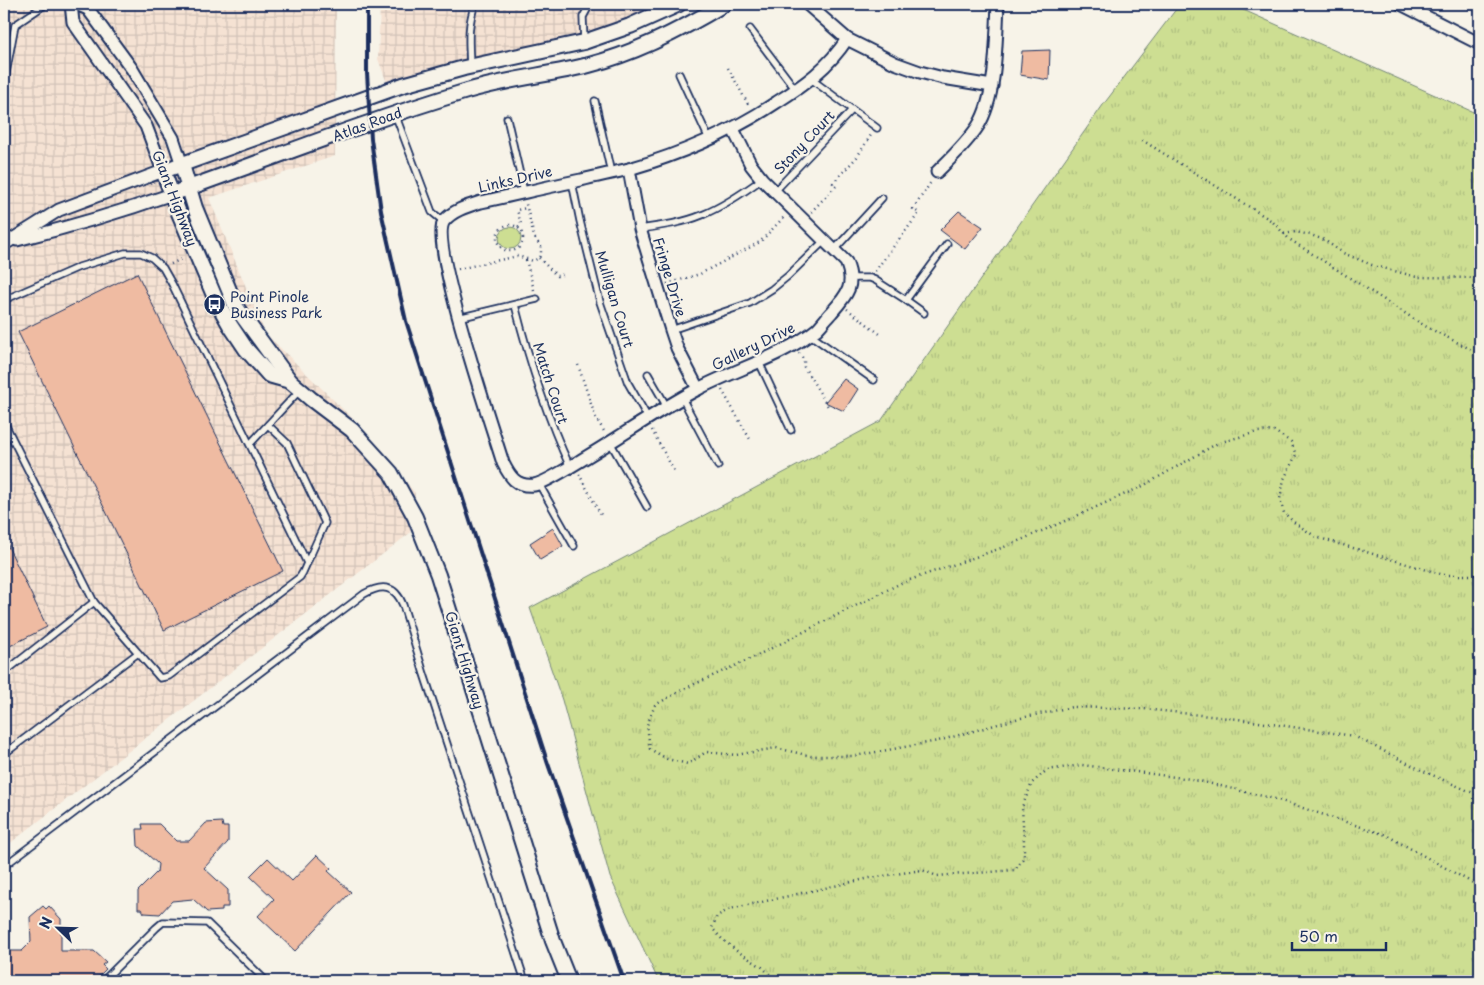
<svg xmlns="http://www.w3.org/2000/svg" width="1484" height="985" viewBox="0 0 1484 985" font-family="'Playpen Sans',sans-serif">
  <defs>
    <pattern id="industrial-grid" width="8" height="8" patternUnits="userSpaceOnUse" patternTransform="scale(1.25)"><rect width="8" height="8" fill="#f5e2d3"/><path d="M0 4h8M4 0v8" fill="none" stroke="#d1c2b8"/></pattern>
    <pattern id="grass-tufts" width="24" height="20" patternUnits="userSpaceOnUse" patternTransform="scale(1.25)"><rect width="24" height="20" fill="#cdde92"/><path d="M3 7l-1-3M5 7V3M7 7l1-3M15 17l-1-3M17 17v-4M19 17l1-3" fill="none" stroke="#afbf80"/></pattern>
  </defs>
  <rect width="100%" height="100%" fill="#f7f3e8"/>
  <filter id="ink" filterUnits="userSpaceOnUse"><feTurbulence type="fractalNoise" baseFrequency=".02" numOctaves="2"/><feDisplacementMap in="SourceGraphic" scale="10" xChannelSelector="R" yChannelSelector="G"/><feConvolveMatrix kernelMatrix="1 2 1 2 8 2 1 2 1" color-interpolation-filters="sRGB"/></filter>
  <g filter="url(#ink)">
    <!-- industrial -->
    <g fill="url(#industrial-grid)">
      <polygon points="4,4 336,4 335,156 209,198 265,333 360,426 415,493 410,533 4,848"/>
      <polygon points="380,4 658,4 632,18 566,38 387,83 378,59"/>
    </g>
    <!-- grass -->
    <polygon fill="url(#grass-tufts)" stroke="#748678" points="1180,4 1230,4 1480,115 1480,981 670,981 657,978 610,877 562,700 530,608 881,421 1103,105"/>
    <!-- park -->
    <circle fill="#cdde92" stroke="#748678" cx="510" cy="238" r="11"/>
    <!-- building -->
    <g fill="#efbba2" stroke="#1b2f5e">
      <polygon points="1050,50 1049,80 1020,75 1022,51"/>
      <polygon points="959,211 983,227 965,249 940,230"/>
      <polygon points="137,273 283,571 164,630 18,332"/>
      <polygon points="844,379 858,389 844,411 825,402"/>
      <polygon points="553,528 563,546 540,560 530,543"/>
      <polygon points="4,538 47,627 4,649"/>
      <polygon points="222,822 223,827 228,827 228,842 204,868 228,890 228,907 222,907 222,911 207,912 193,899 172,901 160,914 144,913 142,909 138,909 138,891 157,872 158,864 138,846 137,829 143,829 142,824 159,824 176,841 189,841 206,823"/>
      <polygon points="317,855 331,868 328,871 351,892 295,951 258,916 274,899 250,876 268,858 292,881"/>
      <polygon points="43,906 46,909 49,906 61,919 61,951 94,951 106,962 102,965 106,969 94,981 4,981 4,951 22,951 31,942 30,917"/>
    </g>
    <g fill="none" stroke-linecap="round" stroke-linejoin="round">
      <defs>
        <g id="service">
          <polyline points="750,29 796,90"/>
          <polyline points="584,42 583,17 590,4"/>
          <path d="M470 66C469 42 467 27 475 4"/>
          <polyline points="679,74 709,139"/>
          <polyline points="811,79 877,128"/>
          <polyline points="4,84 15,25 46,4"/>
          <polyline points="595,101 611,173"/>
          <polyline points="395,114 432,212 444,222"/>
          <polyline points="507,118 524,192"/>
          <polyline points="572,182 580,221 600,302 628,383 648,418"/>
          <polyline points="775,191 852,110"/>
          <polyline points="4,229 8,242"/>
          <path d="M640 229C661 226 683 223 702 215 724 206 743 193 762 179"/>
          <polyline points="834,250 882,198"/>
          <polyline points="851,278 870,278 875,280 906,300 924,313"/>
          <polyline points="4,300 79,267 125,253 141,253 152,258 163,268 172,284 307,563 303,572 300,577 169,676 160,678 94,602 4,422"/>
          <polyline points="906,300 947,244"/>
          <path d="M515 305C529 360 546 415 570 467"/>
          <polyline points="458,318 537,299"/>
          <polyline points="671,330 750,303 772,289 788,276 824,241"/>
          <polyline points="809,334 874,380"/>
          <polyline points="759,362 791,430"/>
          <polyline points="648,374 667,407"/>
          <polyline points="682,398 718,466"/>
          <polyline points="268,425 287,443 325,523 307,563"/>
          <polyline points="610,442 647,507"/>
          <polyline points="250,444 300,390"/>
          <polyline points="539,484 574,546"/>
          <polyline points="4,671 10,668 94,602"/>
          <polyline points="4,754 138,653"/>
          <path d="M4 866 364 594C382 584 395 585 403 605L424 674 525 981"/>
          <polyline points="103,981 156,928 163,922 207,923 266,981"/>
        </g>
        <g id="minor">
          <polyline points="76,4 88,9 132,69 173,138 182,165"/>
          <polyline points="807,4 847,39 895,63 920,72 943,78 992,86"/>
          <polyline points="1401,4 1480,44"/>
          <path d="M733 129 751 165 762 179 846 262C856 285 847 295 832 312 827 317 822 324 817 329 784 356 736 369 698 389 660 409 625 434 588 456 576 463 546 483 534 485 516 487 510 477 503 463 493 430 429 242 444 221 453 210 468 206 481 202 514 195 547 187 581 180 597 176 613 173 629 169 681 154 732 132 777 102 804 85 829 67 847 39"/>
          <polyline points="629,169 640,229 671,330 677,348 698,389"/>
          <path d="M937 172C952 157 967 143 978 126 997 96 996 39 998 4"/>
          <path d="M17 240C70 227 121 212 172 194"/>
          <polyline points="8,242 59,210 163,171 146,126 73,22 71,4"/>
        </g>
        <g id="tertiary">
          <polyline points="182,165 195,208 236,307 290,381 311,399 352,430 391,473 415,517 438,575 553,941 569,981"/>
          <path d="M180 191C275 157 370 120 467 91 507 79 549 75 589 65 636 53 683 29 724 4"/>
          <polyline points="290,381 269,375 246,349 230,325 216,300 179,213 163,171 403,85 464,68 584,42 630,26 679,4"/>
        </g>
      </defs>
      <!-- service casing -->
      <use href="#service" stroke="#1b2f5e" stroke-width="9"/>
      <!-- minor casing -->
      <use href="#minor" stroke="#1b2f5e" stroke-width="15"/>
      <!-- tertiary casing -->
      <use href="#tertiary" stroke="#1b2f5e" stroke-width="18"/>
      <!-- path -->
      <g stroke="#1b2f5e" stroke-width="2.5" stroke-dasharray="1 4" stroke-linecap="butt">
        <polyline points="728,68 749,106"/>
        <polyline points="1142,140 1272,221 1289,239 1425,326 1480,354"/>
        <polyline points="811,212 836,186 833,183 857,157 871,135"/>
        <circle cx="510" cy="238" r="13"/>
        <polyline points="518,227 521,224 517,210 527,208"/>
        <polyline points="1284,234 1295,232 1311,235 1324,240 1343,253 1372,265 1417,277 1480,278"/>
        <polyline points="539,258 557,276 566,274"/>
        <polyline points="526,260 534,290"/>
        <polyline points="171,264 184,258"/>
        <polyline points="458,269 518,256 533,261 539,258 541,253 541,247 534,237 526,204"/>
        <polyline points="875,271 919,213 913,209 931,182"/>
        <polyline points="667,284 700,274 760,242 784,217"/>
        <polyline points="847,309 880,334"/>
        <polyline points="799,353 804,360 804,367 829,408"/>
        <polyline points="578,365 595,416 605,433"/>
        <polyline points="722,390 751,441"/>
        <polyline points="652,430 674,471"/>
        <polyline points="579,474 601,515"/>
        <polyline points="1480,575 1444,575 1316,537 1295,523 1284,513 1280,499 1284,479 1296,455 1291,442 1274,431 1257,432 1218,443 1143,486 1072,518 1007,546 901,583 754,657 684,689 655,705 647,725 650,749 667,759 688,764 706,752 736,755 776,748 811,756 854,756 938,741 1016,719 1072,707 1144,709 1238,719 1354,736 1421,770 1480,796"/>
        <polyline points="777,981 762,967 737,951 722,939 712,928 717,916 730,909 870,878 922,870 937,876 1015,870 1024,857 1024,841 1022,807 1032,783 1047,770 1082,765 1191,779 1275,799 1386,835 1480,887"/>
      </g>
      <!-- service -->
      <use href="#service" stroke="#f7f3e8" stroke-width="5.5"/>
      <!-- minor -->
      <use href="#minor" stroke="#f7f3e8" stroke-width="11"/>
      <!-- tertiary -->
      <use href="#tertiary" stroke="#f7f3e8" stroke-width="14"/>
      <!-- rail -->
      <polyline stroke="#1b2f5e" stroke-width="4" points="367,4 367,73 371,139 381,211 406,321 547,761 624,981"/>
    </g>
  </g>
  <!-- icons -->
  <defs>
    <symbol id="bus-disc" viewBox="-11 -11 22 22"><circle r="9.5" fill="#1b2f5e" stroke="#f7f3e8"/><path d="M-5-6H5V4H4V6H2V4H-2V6H-4V4H-5ZM-3.5-4V0h7V-4ZM-3.5 1.2v1.5H-2V1.2ZM2 1.2v1.5H3.5V1.2Z" fill="#fff"/></symbol>
  </defs>
  <g fill-rule="evenodd">
    <use href="#bus-disc" x="202" y="292" width="25" height="25"/>
  </g>
  <g text-anchor="middle" dominant-baseline="central" stroke-width="4.5" stroke-linejoin="round" paint-order="stroke">
    <!-- street labels -->
    <g font-size="14" fill="#1b2f5e" stroke="#f7f3e8">
      <text transform="translate(367 124) rotate(-20)">Atlas Road</text>
      <text transform="translate(804 142) rotate(-47)">Stony Court</text>
      <text transform="translate(515 179) rotate(-13)">Links Drive</text>
      <text transform="translate(175 198) rotate(69)">Giant Highway</text>
      <text transform="translate(670 277) rotate(73)">Fringe Drive</text>
      <text transform="translate(615 299) rotate(73)">Mulligan Court</text>
      <text transform="translate(753 346) rotate(-26)">Gallery Drive</text>
      <text transform="translate(551 383) rotate(72)">Match Court</text>
      <text transform="translate(465 660) rotate(73)">Giant Highway</text>
    </g>
    <!-- poi labels -->
    <g font-size="14" fill="#1b2f5e" stroke="#f7f3e8" text-anchor="start">
      <text x="230" y="296">Point Pinole<tspan x="230" dy="16">Business Park</tspan></text>
    </g>
  </g>
  <!-- margin -->
  <rect width="1484" height="985" fill="none" stroke="#f7f3e8" stroke-width="20"/>
  <rect x="10" y="10" width="1464" height="965" fill="none" stroke="#1b2f5e" stroke-width="2" filter="url(#ink)"/>
  <!-- north arrow -->
  <g transform="translate(58 928) rotate(293)" stroke="#f7f3e8" stroke-width="4" paint-order="stroke">
  <path d="M0-4L9 19L0 12L-9 19Z" fill="#1b2f5e"/>
  <text y="-8" font-size="14" font-weight="bold" text-anchor="middle" fill="#1b2f5e">N</text>
  </g>
  <!-- scale -->
  <path d="M1292 942v8h94v-8" fill="none" stroke="#1b2f5e" stroke-width="2.5"/>
  <text x="1299" y="942" font-size="15" fill="#1b2f5e" stroke="#f7f3e8" stroke-width="4" paint-order="stroke">50 m</text>
</svg>
